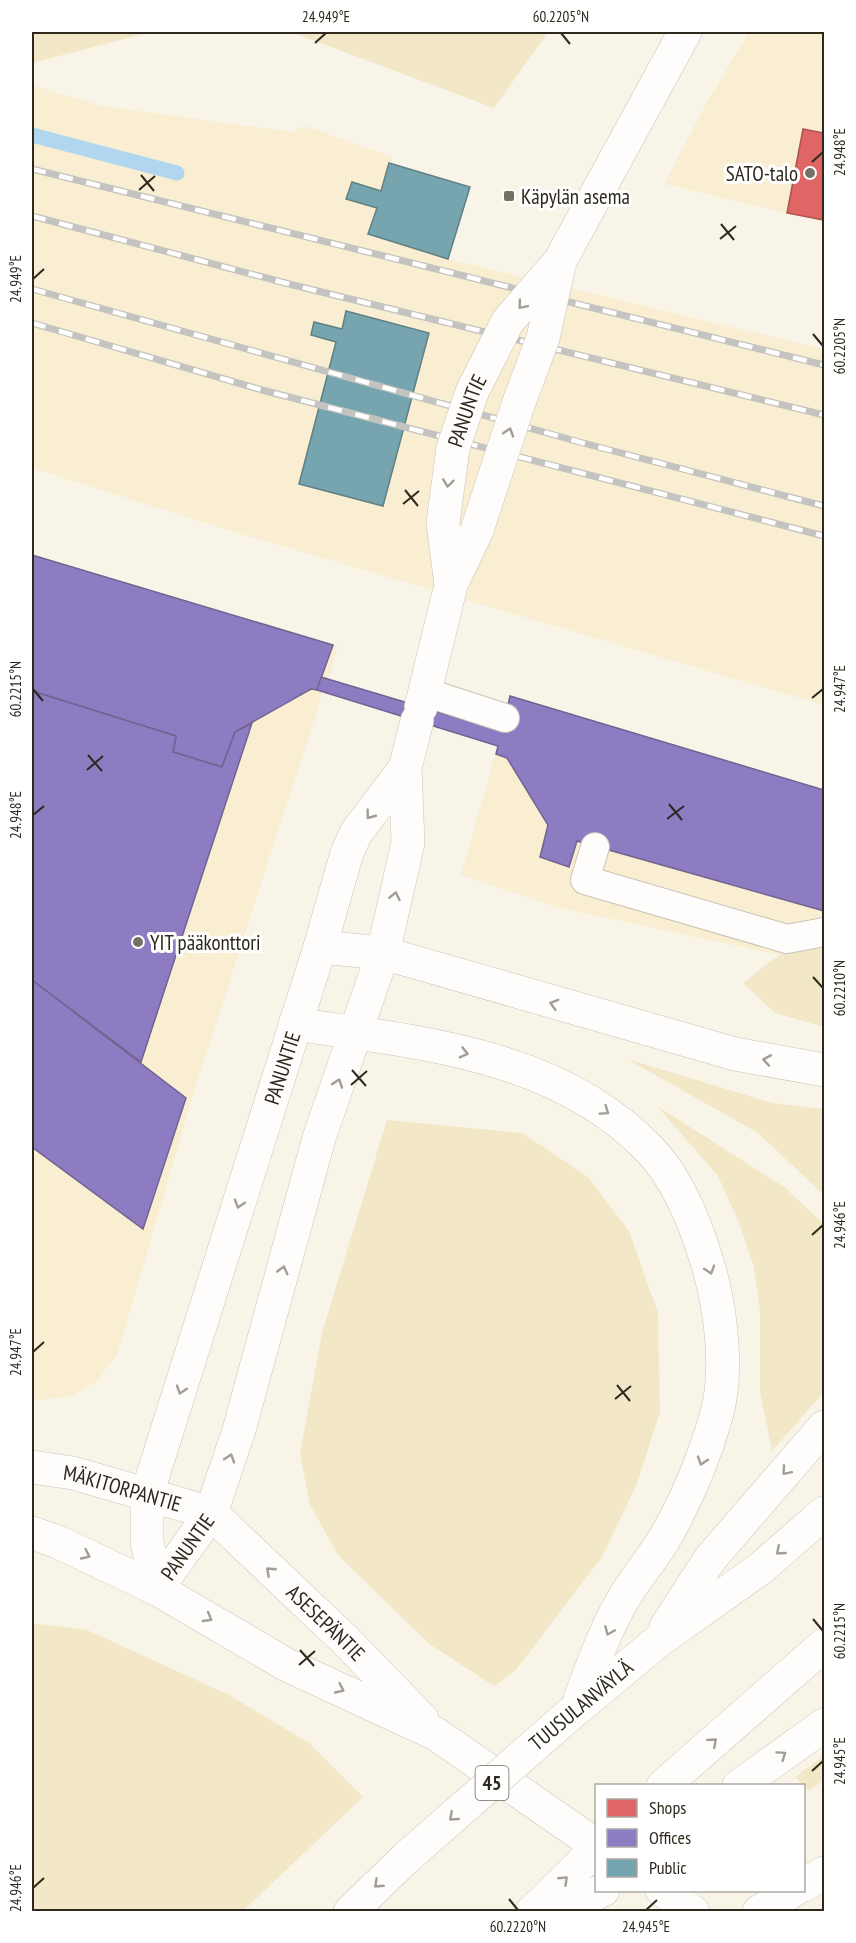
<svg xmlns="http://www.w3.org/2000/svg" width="856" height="1943" viewBox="0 0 856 1943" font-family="'PT Sans Narrow',sans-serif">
  <rect width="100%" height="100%" fill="#f8f4e8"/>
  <!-- built -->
  <g fill="#f9eed1">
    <polygon points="749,32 824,32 824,222 664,184 703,109"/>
    <polygon points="32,85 102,106 293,132 305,126 393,157 381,191 351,183 347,199 377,208 369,235 448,259 824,349 824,705 234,532 32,468"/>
    <polygon points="32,555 338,646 328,679 472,722 501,731 510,696 824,790 824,947 779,955 556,907 461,875 498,746 323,692 197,1082 117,1355 96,1382 71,1396 32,1401"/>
  </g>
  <!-- green -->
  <g fill="#f2e7c7">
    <polygon points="32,32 151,32 32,63"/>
    <polygon points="291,32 548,32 494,108"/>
    <polygon points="824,947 824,1027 775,1013 743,983 779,955"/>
    <polygon points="627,1059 772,1103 824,1109 824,1195 758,1133"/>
    <polygon points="657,1106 784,1187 824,1224 824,1392 772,1451 760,1391 760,1312 754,1267 740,1225 718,1176"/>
    <polygon points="387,1120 522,1133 588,1177 629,1231 658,1313 660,1412 636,1486 602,1557 515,1671 494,1686 428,1643 338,1555 310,1505 300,1454 322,1333"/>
    <polygon points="32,1623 87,1630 229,1695 309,1743 363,1797 243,1911 32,1911"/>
    <polygon points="824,1756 824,1780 809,1791 795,1777"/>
  </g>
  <!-- shops -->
  <polygon fill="#e06666" stroke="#ab5450" stroke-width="1.5" points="803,129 824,133 824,220 787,213"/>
  <!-- offices -->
  <g fill="#8e7cc3" stroke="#716391" stroke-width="1.5">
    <polygon points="32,555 333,645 317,690 311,689 235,732 222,767 173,752 176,736 32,691"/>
    <polygon points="321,677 502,731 510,696 824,790 824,911 577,841 569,867 540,857 548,825 507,758 496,754 498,746 317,690"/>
    <polygon points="32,691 176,736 173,752 222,767 235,732 252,723 141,1062 32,980"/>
    <polygon points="32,980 186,1098 143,1229 32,1147"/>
  </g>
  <!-- public -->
  <g fill="#76a5af" stroke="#608083" stroke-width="1.5">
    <polygon points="389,163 470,187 448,259 368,234 377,208 346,199 352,182 381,191"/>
    <polygon points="346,311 429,333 383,506 299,484 336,342 311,335 314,322 342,329"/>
  </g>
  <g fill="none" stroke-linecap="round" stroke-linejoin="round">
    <!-- stream -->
    <polyline stroke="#b1d7f0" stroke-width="15" points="32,135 177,173"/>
    <defs>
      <g id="lane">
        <polyline points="425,692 505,718"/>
        <polyline points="595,847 585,880 787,939 824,932"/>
      </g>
      <g id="secondary">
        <polyline points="560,261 685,32"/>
        <polyline points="421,707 451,585"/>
        <path id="s1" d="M32 1467 73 1473 211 1513 344 1639 422 1719"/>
        <polyline points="32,1533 58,1542 157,1589 287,1665 436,1734 596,1845"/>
        <path id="s2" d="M157 1589 211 1513 239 1430 319 1138 383 953 408 843 405 768 417 721"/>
        <path id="s3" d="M157 1589 147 1542V1494L320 947 347 853 356 833 405 768"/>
        <polyline points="662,1890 693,1912"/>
      </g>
      <g id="highway">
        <polyline points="320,947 383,953 735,1054 824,1070"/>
        <path d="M295 1024C418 1042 559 1054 650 1150 679 1180 696 1225 708 1265 721 1309 729 1372 716 1417 703 1461 686 1502 663 1541 650 1562 633 1581 621 1603 602 1636 590 1674 576 1709"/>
        <polyline points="666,1627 710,1559 824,1427"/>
        <polyline points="580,1706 657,1642 761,1568 824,1513"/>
        <polyline points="663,1786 824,1645"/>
        <polyline points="739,1786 824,1725"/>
        <polyline points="804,1885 824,1873"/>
        <polyline points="350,1912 407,1857"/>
        <polyline points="532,1912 596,1849"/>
        <polyline points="559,1912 603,1890"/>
        <polyline points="759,1912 794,1890"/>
      </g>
    </defs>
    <!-- lane casing -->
    <use href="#lane" stroke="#c8c4b8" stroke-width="30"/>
    <!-- secondary casing -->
    <use href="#secondary" stroke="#c8c4b8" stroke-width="34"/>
    <!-- highway casing -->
    <use href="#highway" stroke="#c8c4b8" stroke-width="34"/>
    <!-- lane -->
    <use href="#lane" stroke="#fefdfc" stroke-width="28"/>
    <!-- secondary -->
    <use href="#secondary" stroke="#fefdfc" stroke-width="33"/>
    <!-- highway -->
    <use href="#highway" stroke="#fefdfc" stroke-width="33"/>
    <defs>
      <g id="rail">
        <polyline points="32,169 824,365"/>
        <polyline points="32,216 289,284 824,415"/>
        <polyline points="32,289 583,443 824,506"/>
        <polyline points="32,323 262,390 824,536"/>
      </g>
    </defs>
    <!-- rail casing -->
    <use href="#rail" stroke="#c3c3bf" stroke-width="7"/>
    <!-- rail -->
    <use href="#rail" stroke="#fff" stroke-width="4.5" stroke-dasharray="14" stroke-linecap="butt"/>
    <defs>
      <g id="secondary-bridge">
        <path id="s4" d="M451 585 443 523 453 448 472 392 508 321 560 261"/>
        <polyline points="451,585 477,530 518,405 543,338 559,266"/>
      </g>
      <polyline id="highway-bridge" points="407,1857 576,1709"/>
    </defs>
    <!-- secondary-bridge casing -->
    <use href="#secondary-bridge" stroke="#c8c4b8" stroke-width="34" stroke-linecap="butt"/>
    <!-- highway-bridge casing -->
    <use href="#highway-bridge" stroke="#c8c4b8" stroke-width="34" stroke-linecap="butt"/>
    <!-- secondary-bridge -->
    <use href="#secondary-bridge" stroke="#fefdfc" stroke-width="33"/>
    <!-- highway-bridge -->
    <use href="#highway-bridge" stroke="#fefdfc" stroke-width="33"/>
  </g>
  <!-- one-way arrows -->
  <defs><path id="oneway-chevron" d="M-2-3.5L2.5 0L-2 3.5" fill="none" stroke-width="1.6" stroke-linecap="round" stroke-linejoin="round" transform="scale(1.5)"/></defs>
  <g stroke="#a09e97">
    <use href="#oneway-chevron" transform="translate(522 305) rotate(130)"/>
    <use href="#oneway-chevron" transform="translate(509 432) rotate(-72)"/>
    <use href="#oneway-chevron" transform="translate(448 483) rotate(97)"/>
    <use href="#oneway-chevron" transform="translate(370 815) rotate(127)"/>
    <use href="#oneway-chevron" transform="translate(395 896) rotate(-78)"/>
    <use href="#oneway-chevron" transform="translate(554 1004) rotate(-164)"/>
    <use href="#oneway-chevron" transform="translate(464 1053) rotate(15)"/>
    <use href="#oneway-chevron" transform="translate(767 1060) rotate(-170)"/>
    <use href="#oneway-chevron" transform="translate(338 1083) rotate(-71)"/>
    <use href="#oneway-chevron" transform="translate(605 1111) rotate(35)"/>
    <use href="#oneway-chevron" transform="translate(239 1204) rotate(107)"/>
    <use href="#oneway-chevron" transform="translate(283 1270) rotate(-75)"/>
    <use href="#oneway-chevron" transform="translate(710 1270) rotate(73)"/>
    <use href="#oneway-chevron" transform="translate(181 1390) rotate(108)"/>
    <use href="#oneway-chevron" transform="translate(230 1458) rotate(-72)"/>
    <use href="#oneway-chevron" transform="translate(702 1461) rotate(108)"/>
    <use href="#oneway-chevron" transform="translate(786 1471) rotate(131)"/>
    <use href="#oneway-chevron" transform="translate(780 1551) rotate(139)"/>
    <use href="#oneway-chevron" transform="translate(86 1555) rotate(25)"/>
    <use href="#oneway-chevron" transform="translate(270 1571) rotate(-137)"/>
    <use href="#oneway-chevron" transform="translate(208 1618) rotate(30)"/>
    <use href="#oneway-chevron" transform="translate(609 1631) rotate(113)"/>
    <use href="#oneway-chevron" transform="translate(340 1689) rotate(25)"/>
    <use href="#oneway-chevron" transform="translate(713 1742) rotate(-41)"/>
    <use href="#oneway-chevron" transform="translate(782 1755) rotate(-35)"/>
    <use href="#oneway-chevron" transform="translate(453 1817) rotate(139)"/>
    <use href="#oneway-chevron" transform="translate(564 1880) rotate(-44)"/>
    <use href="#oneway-chevron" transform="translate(378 1884) rotate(137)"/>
  </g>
  <!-- ticks -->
  <path fill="none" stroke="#2e291c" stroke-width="2" d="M561 33 570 44M315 43 326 33M812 162 823 152M141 175 154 191M139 190 155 176M721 224 734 240M720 239 736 226M33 279 44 269M813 334 823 346M405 490 418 506M403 504 419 491M33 689 43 701M812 698 823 689M88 755 102 771M87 770 103 756M669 804 682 820M33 815 44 806M667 819 684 806M813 977 823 988M352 1070 366 1086M351 1085 367 1071M812 1235 823 1225M33 1352 44 1342M617 1385 630 1401M615 1399 631 1386M813 1619 823 1631M300 1650 314 1666M299 1665 315 1651M812 1771 823 1761M33 1888 44 1878M509 1899 518 1910M646 1910 657 1900"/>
  <!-- markers -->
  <g fill="#757063" stroke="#fff" stroke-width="2">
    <circle cx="810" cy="173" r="6"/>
    <rect x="503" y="190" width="12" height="12" rx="3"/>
    <circle cx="138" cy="942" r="6"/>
  </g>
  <g text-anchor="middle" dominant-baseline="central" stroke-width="6" stroke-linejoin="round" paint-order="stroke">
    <!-- shield labels -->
    <rect fill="#fff" stroke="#6d6960" stroke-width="1.5" x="475.5" y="1766" width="33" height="34" rx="4.5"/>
    <g font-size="20" font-weight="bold" fill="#2e291c">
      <text x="492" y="1783">45</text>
    </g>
    <!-- poi labels -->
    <g font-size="21" fill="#2e291c" stroke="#fff" text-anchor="start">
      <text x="798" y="173" text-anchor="end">SATO-talo</text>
      <text x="521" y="196">Käpylän asema</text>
      <text x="150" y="942">YIT pääkonttori</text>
    </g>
    <!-- street labels -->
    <g font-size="21" fill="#2e291c" stroke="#fff">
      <text stroke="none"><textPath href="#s4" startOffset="178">PANUNTIE</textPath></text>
      <text stroke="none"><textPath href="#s3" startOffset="543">PANUNTIE</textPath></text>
      <text stroke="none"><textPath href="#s1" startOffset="93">MÄKITORPANTIE</textPath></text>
      <text stroke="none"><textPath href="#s2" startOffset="52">PANUNTIE</textPath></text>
      <text stroke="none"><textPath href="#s1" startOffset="344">ASESEPÄNTIE</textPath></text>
      <text transform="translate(581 1705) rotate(-40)">TUUSULANVÄYLÄ</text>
    </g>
  </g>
  <!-- border -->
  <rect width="856" height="1943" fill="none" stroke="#ffffff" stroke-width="66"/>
  <!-- legend -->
  <rect x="595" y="1784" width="210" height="108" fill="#ffffff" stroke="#aba9a4" stroke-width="1.5"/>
  <rect x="607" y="1799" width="30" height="18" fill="#e06666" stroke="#aba9a4" stroke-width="1.5"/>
  <text x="649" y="1814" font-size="18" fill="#2e291c">Shops</text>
  <rect x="607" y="1829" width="30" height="18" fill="#8e7cc3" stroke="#aba9a4" stroke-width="1.5"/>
  <text x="649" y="1844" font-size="18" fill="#2e291c">Offices</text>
  <rect x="607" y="1859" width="30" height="18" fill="#76a5af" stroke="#aba9a4" stroke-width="1.5"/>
  <text x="649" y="1874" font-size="18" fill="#2e291c">Public</text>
  <rect x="33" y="33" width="790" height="1877" fill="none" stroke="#2e291c" stroke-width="2"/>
  <g font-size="15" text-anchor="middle" fill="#2e291c">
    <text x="326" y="22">24.949°E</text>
    <text x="561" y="22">60.2205°N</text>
    <text transform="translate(840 152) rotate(-90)" y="5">24.948°E</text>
    <text transform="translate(16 279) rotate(-90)" y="5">24.949°E</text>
    <text transform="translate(840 346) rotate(-90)" y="5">60.2205°N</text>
    <text transform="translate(840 689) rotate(-90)" y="5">24.947°E</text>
    <text transform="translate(16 689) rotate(-90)" y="5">60.2215°N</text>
    <text transform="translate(16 815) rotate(-90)" y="5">24.948°E</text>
    <text transform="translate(840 988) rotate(-90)" y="5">60.2210°N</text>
    <text transform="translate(840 1225) rotate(-90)" y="5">24.946°E</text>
    <text transform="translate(16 1352) rotate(-90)" y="5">24.947°E</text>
    <text transform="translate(840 1631) rotate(-90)" y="5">60.2215°N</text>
    <text transform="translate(840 1761) rotate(-90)" y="5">24.945°E</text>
    <text transform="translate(16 1888) rotate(-90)" y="5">24.946°E</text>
    <text x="518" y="1932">60.2220°N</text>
    <text x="646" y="1932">24.945°E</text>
  </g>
</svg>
